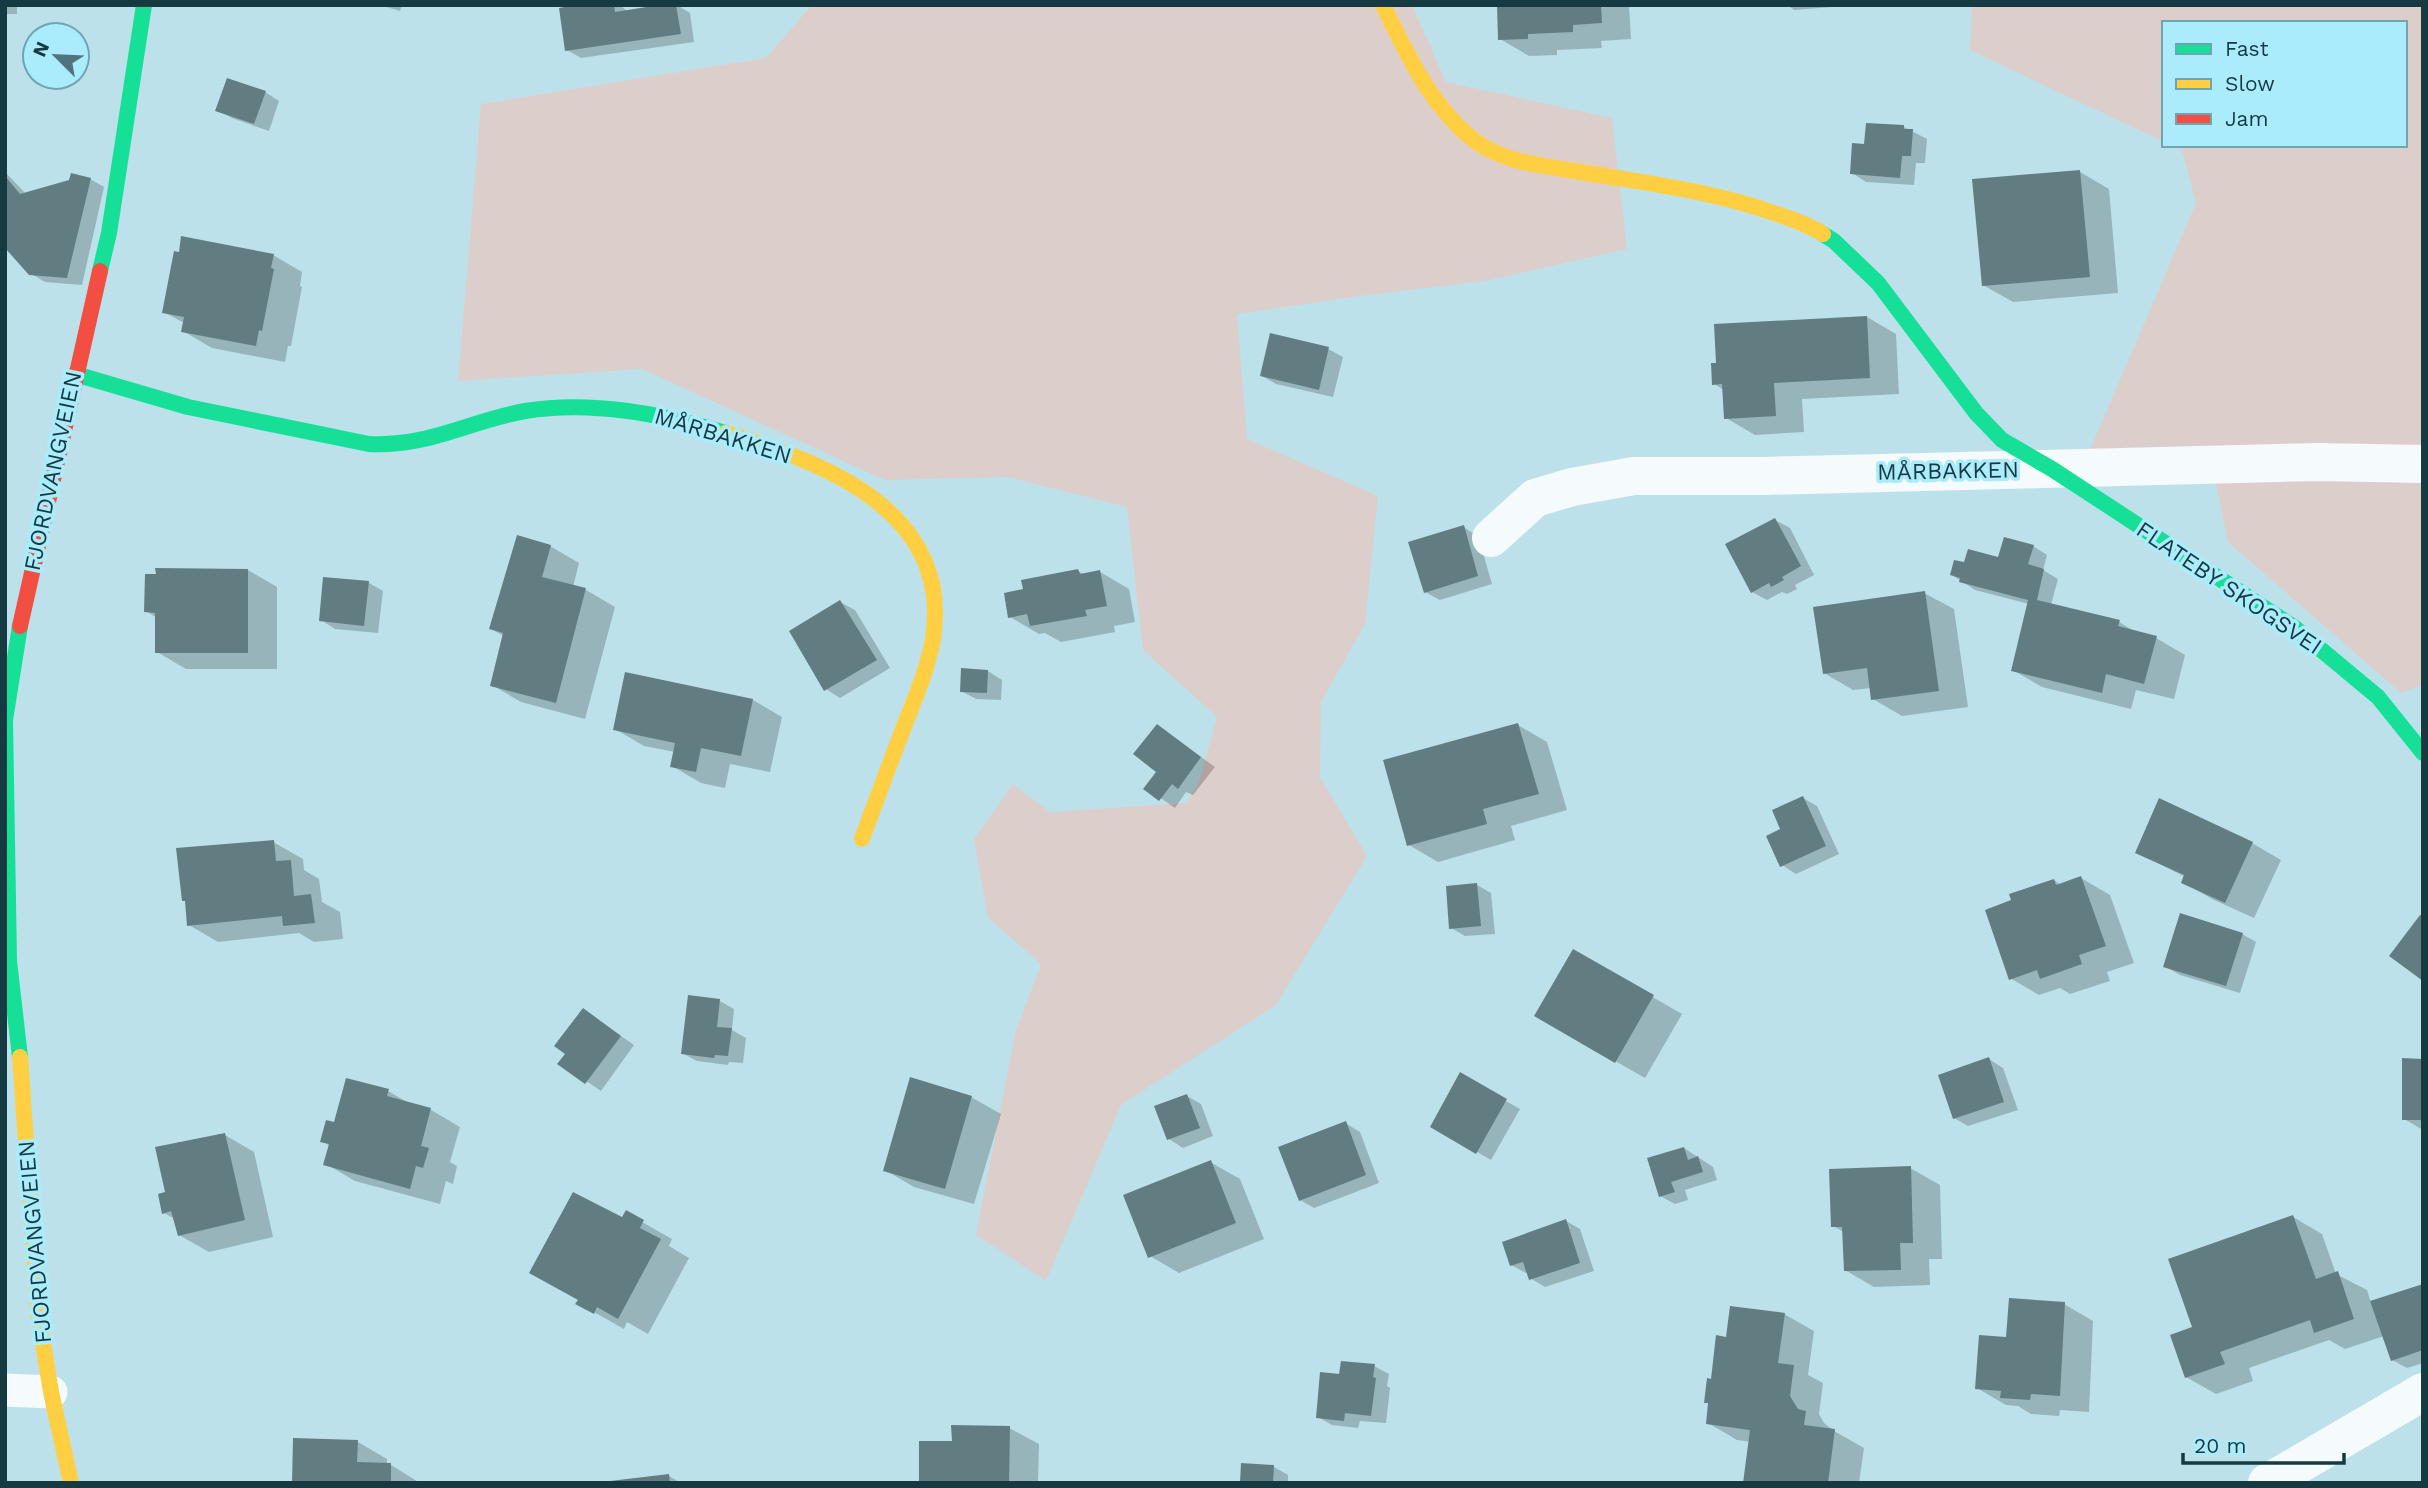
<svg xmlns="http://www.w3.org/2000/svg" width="2428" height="1488" viewBox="0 0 2428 1488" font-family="'Work Sans',sans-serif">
  <rect width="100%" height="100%" fill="#bde1ea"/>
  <!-- green -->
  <g fill="#dcceca">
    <polygon points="812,5 1412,5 1446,82 1612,118 1627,249 1485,281 1367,295 1237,314 1247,439 1378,496 1365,624 1321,702 1320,777 1367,856 1276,1005 1121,1105 1046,1281 976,1235 1015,1034 1041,964 988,918 974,839 1013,784 1050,812 1186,803 1199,782 1217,717 1143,650 1127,507 1008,477 885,480 642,369 458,381 481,104 766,58"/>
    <polygon points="1972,5 2423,5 2423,685 2401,693 2228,542 2209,448 2089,452 2196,203 2182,150 2172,145 2405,145 2405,23 2164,23 2164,142 1970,50"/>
  </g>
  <!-- shadow -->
  <g fill="#0003">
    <rect x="5" y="5" width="12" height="9"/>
    <polygon points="380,5 402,5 400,11"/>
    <polygon points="588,5 620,5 628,12 677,5 690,13 694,42 581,58 567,50"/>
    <polygon points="1498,5 1629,5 1631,39 1601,41 1602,48 1557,50 1557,55 1529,56 1500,39"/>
    <polygon points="1787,5 1832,5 1832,7 1794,10"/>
    <polygon points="265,92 279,101 269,131 232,118 218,110"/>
    <polygon points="1904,127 1927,139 1925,163 1916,163 1914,185 1866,182 1852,173 1866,146"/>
    <polygon points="5,172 26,194 90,179 104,187 82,285 45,282 30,273 11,252 5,249"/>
    <polygon points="2080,172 2109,189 2118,293 2013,302 1983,285"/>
    <polygon points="273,255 302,272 300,286 302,287 291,346 288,346 285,362 212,348 183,331 184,323 164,312"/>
    <polygon points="1867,317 1896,334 1899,394 1802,399 1804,432 1755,435 1726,418 1724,390 1714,384"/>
    <polygon points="1328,349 1343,357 1333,397 1276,384 1262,376"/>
    <polygon points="1775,520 1790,528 1814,575 1795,585 1797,589 1787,594 1782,592 1767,600 1752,592"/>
    <polygon points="1463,527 1478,536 1492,584 1440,600 1425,592"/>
    <polygon points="550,546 579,563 573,587 586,590 615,607 585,719 521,702 492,685 504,636 491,629"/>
    <polygon points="2033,546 2047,555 2043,570 2058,579 2051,605 2119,622 2139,634 2156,638 2185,655 2174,699 2136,690 2131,709 2042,687 2013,670 2029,604 1975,590 1952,575 1965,564 1999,559"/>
    <polygon points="248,570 277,587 277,669 186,669 157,652 157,618 146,611"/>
    <polygon points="1078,571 1085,575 1100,572 1129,589 1135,622 1114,626 1115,632 1061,642 1045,633 1039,634 1010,617 1025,591"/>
    <polygon points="325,579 369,583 383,591 378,633 335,629 321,620"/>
    <polygon points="1924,593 1954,609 1968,707 1902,716 1873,699 1871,688 1853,690 1824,673"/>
    <polygon points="840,602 855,610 890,668 840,698 826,689"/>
    <polygon points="988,671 1002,680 1001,700 976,699 961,691"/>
    <polygon points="753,700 782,717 770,772 730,764 725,788 701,783 672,766 675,752 644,746 615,729"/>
    <polygon points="1518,725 1547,742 1567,810 1511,826 1515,840 1438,862 1409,845"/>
    <polygon points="1158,726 1215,767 1193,795 1186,792 1175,808 1146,788 1158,772"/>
    <polygon points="1803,798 1817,806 1839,854 1796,874 1782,865 1782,830"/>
    <polygon points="273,842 303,859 304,870 319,879 322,902 340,912 343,939 314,942 299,933 218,942 189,925 187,902 183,900"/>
    <polygon points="2252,843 2281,860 2254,918 2212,899 2183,882 2185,877 2137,852"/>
    <polygon points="2081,878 2110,895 2134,963 2107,972 2110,981 2070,994 2060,988 2039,995 2010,978 2054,880 2061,885"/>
    <polygon points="1477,885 1491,893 1495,934 1465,936 1451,928"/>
    <polygon points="2242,934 2256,942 2240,993 2180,975 2166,967"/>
    <polygon points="1573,951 1682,1014 1645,1078 1536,1016"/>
    <polygon points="689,997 720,1001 734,1009 732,1030 746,1038 743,1063 729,1062 728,1065 697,1061 682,1053"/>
    <polygon points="584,1010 634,1045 601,1091 560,1063 567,1053"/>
    <polygon points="1989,1059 2003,1068 2018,1110 1968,1126 1954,1118"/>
    <polygon points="2423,1060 2423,1130 2404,1119"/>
    <polygon points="1460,1075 1520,1109 1491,1160 1432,1126"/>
    <polygon points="388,1091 412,1105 431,1110 460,1127 450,1162 457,1166 453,1184 446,1181 440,1204 355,1181 326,1164 330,1146 322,1141"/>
    <polygon points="1187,1096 1201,1104 1213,1136 1183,1148 1169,1139"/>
    <polygon points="971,1097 1001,1114 974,1204 914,1187 885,1170"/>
    <polygon points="1345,1123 1360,1132 1379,1183 1314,1208 1300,1200"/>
    <polygon points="225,1135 254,1152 273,1237 209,1252 179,1235 175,1219 164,1213 167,1193"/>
    <polygon points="1684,1148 1713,1167 1717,1180 1685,1190 1688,1200 1675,1204 1660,1196"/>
    <polygon points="1210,1162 1240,1179 1264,1239 1179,1273 1150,1256"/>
    <polygon points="1910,1168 1940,1185 1942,1259 1929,1259 1930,1285 1874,1287 1845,1270 1844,1232 1833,1226"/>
    <polygon points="626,1213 672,1239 669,1246 689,1258 648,1334 627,1322 624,1329 578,1303"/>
    <polygon points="2293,1217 2322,1234 2336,1274 2367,1290 2371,1303 2423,1286 2423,1363 2407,1368 2392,1360 2384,1336 2345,1349 2329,1340 2249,1368 2253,1381 2216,1394 2186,1377 2194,1328"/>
    <polygon points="1566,1221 1580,1229 1594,1271 1545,1287 1530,1278 1528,1273 1526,1273 1511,1265"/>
    <polygon points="2064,1304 2093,1321 2089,1412 2060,1410 2059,1416 2031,1414 2018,1406 2006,1405 1977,1388 2007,1339"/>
    <polygon points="1784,1314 1814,1331 1808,1375 1823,1383 1819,1414 1824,1423 1834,1431 1864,1448 1859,1483 1745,1483 1751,1442 1737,1440 1708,1423 1710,1404 1706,1402 1728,1339"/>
    <polygon points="1374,1366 1389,1374 1387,1386 1390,1388 1386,1423 1360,1421 1358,1428 1332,1425 1318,1417 1341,1376"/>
    <polygon points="1009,1428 1039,1444 1038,1483 921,1483 954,1443"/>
    <polygon points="358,1442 387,1459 387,1464 391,1465 420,1483 294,1483"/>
    <polygon points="1274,1467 1288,1475 1288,1483 1242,1483"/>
    <polygon points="669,1476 681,1483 610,1483"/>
  </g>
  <!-- building -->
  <g fill="#627d81">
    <polygon points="576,5 614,5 615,12 659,5 676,5 681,34 565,51 559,8"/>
    <polygon points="1497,5 1601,5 1602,23 1573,25 1573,32 1528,34 1528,39 1498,40"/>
    <polygon points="227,78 266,91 254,124 215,111"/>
    <polygon points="1866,123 1904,125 1904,129 1913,129 1911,156 1902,156 1900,178 1850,174 1852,143 1864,144"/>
    <polygon points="2080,170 2090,277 1982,286 1972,179"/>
    <polygon points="71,173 91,178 67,278 29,275 5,248 5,176 20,194 69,180"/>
    <polygon points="181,236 274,254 271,268 274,269 262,331 259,330 256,346 181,332 184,317 162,313 174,251 179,252"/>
    <polygon points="1867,316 1870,378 1774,383 1776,416 1724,419 1722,384 1712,385 1711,363 1716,363 1714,324"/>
    <polygon points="1270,333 1329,347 1319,390 1260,376"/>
    <polygon points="1775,518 1801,566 1782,577 1784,580 1771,587 1769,583 1751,593 1725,544"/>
    <polygon points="1464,525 1478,576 1424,593 1408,542"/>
    <polygon points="517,535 551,545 542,577 586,588 556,703 490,686 503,633 489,629"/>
    <polygon points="2004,537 2034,545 2028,564 2044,569 2037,600 2120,620 2118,626 2157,636 2144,684 2106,674 2102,693 2011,671 2028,600 1959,582 1960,578 1950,575 1954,560 1964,562 1968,549 1998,557"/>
    <polygon points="155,568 248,569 248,653 155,653 155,613 144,612 145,574 156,574"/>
    <polygon points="1078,569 1080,574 1100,570 1107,606 1085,610 1087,616 1030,626 1027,614 1008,618 1004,593 1023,589 1021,580"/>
    <polygon points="323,577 369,581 364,626 319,621"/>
    <polygon points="1925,591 1939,691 1871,700 1867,668 1823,674 1813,607"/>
    <polygon points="840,600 877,660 824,691 789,631"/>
    <polygon points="961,668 988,670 987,693 960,692"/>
    <polygon points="625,672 753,699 741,756 701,748 696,772 670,767 675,743 613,730"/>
    <polygon points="1518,723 1539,794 1483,809 1487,824 1407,846 1383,760"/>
    <polygon points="1157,724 1201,757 1178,789 1172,784 1159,801 1143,789 1156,772 1133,754"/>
    <polygon points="1803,796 1826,846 1780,867 1766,836 1780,829 1772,810"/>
    <polygon points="2159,798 2253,842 2225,903 2181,883 2184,875 2135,853"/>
    <polygon points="274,840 276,861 291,860 294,896 311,894 315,923 283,926 282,916 187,926 185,901 182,901 176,848"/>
    <polygon points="2081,876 2106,946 2079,955 2082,964 2040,979 2037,970 2009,980 1985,910 2011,900 2009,894 2054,879 2056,885"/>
    <polygon points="1477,883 1481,926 1449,929 1446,886"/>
    <polygon points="2180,913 2243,933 2226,986 2163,967"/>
    <polygon points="2420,915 2423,917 2423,981 2389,956"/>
    <polygon points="1573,949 1654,995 1615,1063 1534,1016"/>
    <polygon points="688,995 720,999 717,1027 732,1028 728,1056 715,1055 714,1058 681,1054"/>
    <polygon points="583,1008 621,1036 585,1084 557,1064 565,1054 554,1046"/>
    <polygon points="1989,1057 2004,1102 1953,1119 1938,1075"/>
    <polygon points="2402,1058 2423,1059 2423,1120 2402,1120"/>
    <polygon points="1460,1072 1507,1099 1476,1154 1430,1127"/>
    <polygon points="910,1077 972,1096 945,1189 883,1171"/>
    <polygon points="346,1078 389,1089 387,1096 431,1108 421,1146 429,1148 423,1168 416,1166 410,1189 323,1165 329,1144 320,1142 326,1120 334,1122"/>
    <polygon points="1187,1094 1200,1128 1167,1140 1154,1106"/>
    <polygon points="1346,1121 1366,1175 1299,1201 1278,1147"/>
    <polygon points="225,1133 245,1220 178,1236 171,1211 162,1214 158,1194 165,1192 155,1147"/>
    <polygon points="1684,1147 1688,1160 1698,1156 1703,1172 1671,1182 1675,1192 1659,1197 1647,1158"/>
    <polygon points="1211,1160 1236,1223 1148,1258 1123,1195"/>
    <polygon points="1911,1166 1913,1243 1900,1243 1901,1270 1844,1271 1842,1227 1831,1227 1829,1169"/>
    <polygon points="573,1192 622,1217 626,1210 644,1220 640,1228 661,1239 618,1319 597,1307 594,1314 575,1304 578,1300 529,1273"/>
    <polygon points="2293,1215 2316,1279 2338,1271 2354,1319 2314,1333 2310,1320 2220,1352 2225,1364 2185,1378 2170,1335 2192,1327 2168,1259"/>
    <polygon points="1566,1219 1580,1263 1529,1280 1523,1262 1510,1266 1502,1242"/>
    <polygon points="2423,1284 2423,1350 2391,1361 2370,1301"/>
    <polygon points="2009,1298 2065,1302 2060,1396 2031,1394 2030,1400 2000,1398 2001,1391 1975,1389 1979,1335 2006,1337"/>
    <polygon points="1730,1306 1785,1313 1778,1363 1794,1365 1790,1396 1798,1409 1806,1411 1804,1425 1835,1429 1828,1483 1743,1483 1750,1430 1706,1424 1708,1403 1704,1403 1707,1378 1711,1379 1716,1335 1726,1337"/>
    <polygon points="1341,1361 1375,1364 1373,1377 1376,1378 1371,1416 1345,1413 1344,1421 1316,1418 1320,1372 1339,1374"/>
    <polygon points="951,1425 1010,1426 1009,1483 919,1483 919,1441 952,1441"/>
    <polygon points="293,1438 358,1440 357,1462 391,1463 391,1483 292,1483"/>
    <polygon points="1241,1463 1274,1465 1273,1483 1240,1483"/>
    <polygon points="669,1474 670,1483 610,1483 610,1481"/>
  </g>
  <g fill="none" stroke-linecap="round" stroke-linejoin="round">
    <!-- lane -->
    <polyline stroke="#f5fafc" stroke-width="33" points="5,1390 51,1392"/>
    <!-- street -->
    <g stroke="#f5fafc" stroke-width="38">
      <polyline points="1491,538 1535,498 1572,487 1634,476 1763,476 2318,462 2423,464"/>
      <polyline points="2267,1483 2423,1392"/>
    </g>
    <!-- fast -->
    <g stroke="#16e098" stroke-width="16">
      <polyline points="1823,234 1834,241 1878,283 1976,413 2002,440 2052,469 2295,628 2378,697 2423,753"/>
      <polyline points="100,271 109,233 144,5"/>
      <path d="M75 374 188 407 369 444C429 447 469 421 525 411 592 400 661 414 725 433"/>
      <polyline points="20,1057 9,961 5,720 20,626"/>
    </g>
    <!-- slow -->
    <g stroke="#ffcf43" stroke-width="16">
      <path d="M1383 5C1406 53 1432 108 1475 141 1505 163 1545 166 1581 172 1647 183 1711 191 1774 213 1791 219 1808 224 1823 234"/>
      <path d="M725 433C824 462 953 511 933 639 928 668 916 696 905 724 890 763 876 801 862 839"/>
      <polyline points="20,1057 38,1312 51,1392 71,1483"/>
    </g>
    <!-- jam -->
    <polyline stroke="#f24e42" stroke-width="16" points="20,626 100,271"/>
  </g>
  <g text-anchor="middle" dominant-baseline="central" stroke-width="7" stroke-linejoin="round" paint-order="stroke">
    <!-- street labels -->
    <g font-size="23" fill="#163a42" stroke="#abecfc">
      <text transform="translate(723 436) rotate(17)">MÅRBAKKEN</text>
      <text transform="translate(53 471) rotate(-78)">FJORDVANGVEIEN</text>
      <text transform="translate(1948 471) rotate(-1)">MÅRBAKKEN</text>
      <text transform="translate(2229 588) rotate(34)">FLATEBY SKOGSVEI</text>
      <text transform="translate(35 1242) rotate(-95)">FJORDVANGVEIEN</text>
    </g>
  </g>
  <!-- border -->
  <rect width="2428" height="1488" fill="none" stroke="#163a42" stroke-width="14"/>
  <!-- legend -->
  <rect x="2162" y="21" width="245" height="126" fill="#abecfc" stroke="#6fa5b2" stroke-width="2"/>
  <rect x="2176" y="44" width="35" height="10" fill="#16e098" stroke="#6fa5b2" stroke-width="2"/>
  <text x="2225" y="56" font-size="21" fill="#163a42">Fast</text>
  <rect x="2176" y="79" width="35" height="10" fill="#ffcf43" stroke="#6fa5b2" stroke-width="2"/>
  <text x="2225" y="91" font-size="21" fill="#163a42">Slow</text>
  <rect x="2176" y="114" width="35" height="10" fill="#f24e42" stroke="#6fa5b2" stroke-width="2"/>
  <text x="2225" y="126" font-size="21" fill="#163a42">Jam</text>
  <!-- north arrow -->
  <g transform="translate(56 56) rotate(294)"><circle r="33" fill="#abecfc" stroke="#6fa5b2" stroke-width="2"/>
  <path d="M0-5L12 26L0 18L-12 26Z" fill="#50747d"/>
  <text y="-10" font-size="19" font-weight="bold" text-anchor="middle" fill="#163a42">N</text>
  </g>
  <!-- scale -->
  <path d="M2183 1453v10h161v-10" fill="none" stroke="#163a42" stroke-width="3.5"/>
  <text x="2194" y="1453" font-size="21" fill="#163a42" stroke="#abecfc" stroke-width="5" paint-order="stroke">20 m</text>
</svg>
